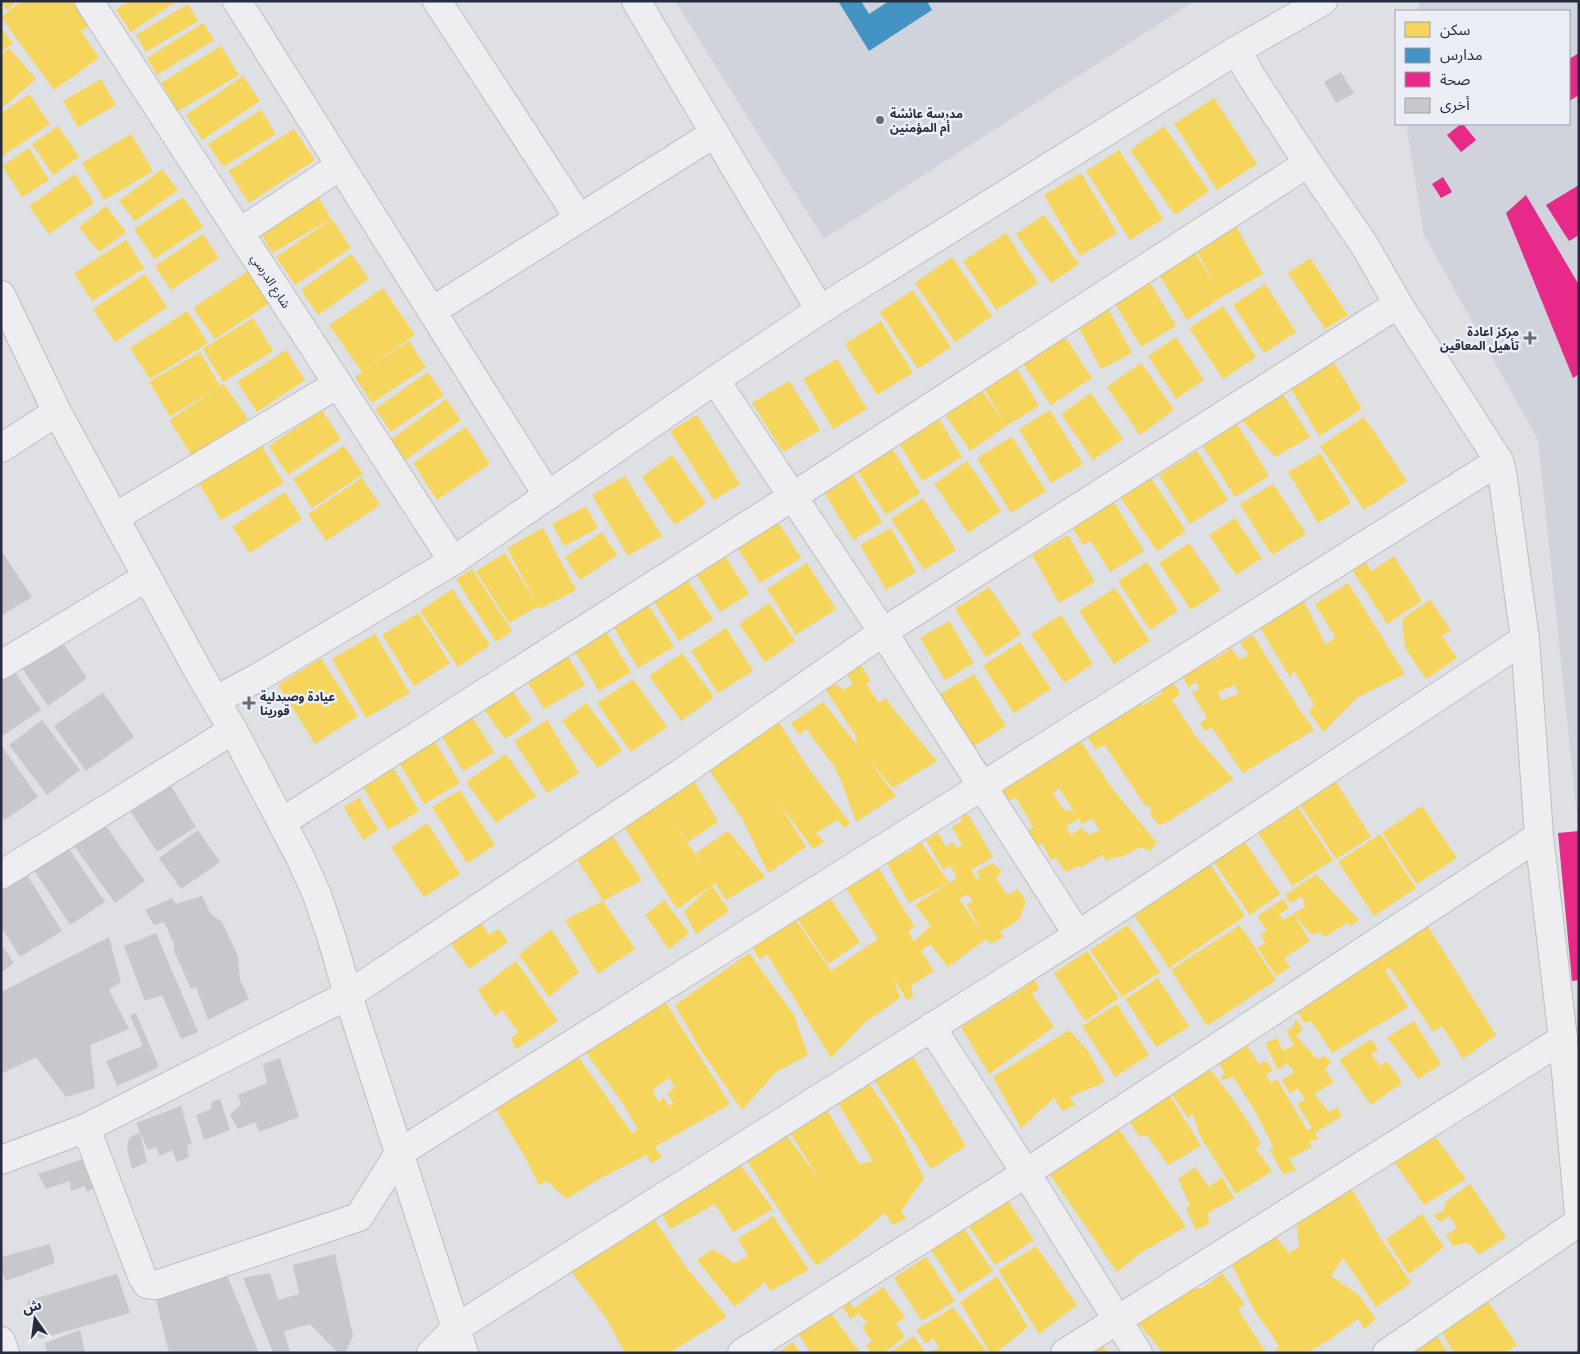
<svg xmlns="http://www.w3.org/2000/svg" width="1580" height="1354" viewBox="0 0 1580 1354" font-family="Mulish,'Noto Sans Arabic',sans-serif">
  <rect width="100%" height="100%" fill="#dfe0e4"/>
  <!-- built -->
  <g fill="#d0d3db">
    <polygon points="675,1 1195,1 824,239"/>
    <polygon points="1420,1 1579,1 1579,835 1538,440 1424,235 1406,124 1569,124 1569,11 1417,11"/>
  </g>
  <!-- homes -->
  <g fill="#f6d55c" fill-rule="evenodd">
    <polygon points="1,1 18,1 7,10"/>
    <polygon points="22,1 77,1 93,23 81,31 99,58 54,90 1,17"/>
    <polygon points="129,1 177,1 131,32 116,10"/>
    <polygon points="188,4 198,21 146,52 136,35"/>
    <polygon points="203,23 214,40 157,75 147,58"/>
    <polygon points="1,28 13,43 1,52"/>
    <polygon points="221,46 239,75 178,111 161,83"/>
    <polygon points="9,48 36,79 1,109 1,55"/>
    <polygon points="243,76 260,101 202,140 186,115"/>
    <polygon points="101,79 116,105 78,127 63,101"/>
    <polygon points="29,94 50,124 1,157 1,113"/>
    <polygon points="1214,98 1257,164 1217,190 1174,124"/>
    <polygon points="261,110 276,134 223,167 208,144"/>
    <polygon points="58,126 79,157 53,175 32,144"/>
    <polygon points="1164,126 1209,191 1175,215 1130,150"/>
    <polygon points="294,129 315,160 249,203 228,171"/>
    <polygon points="131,134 153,171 104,200 82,163"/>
    <polygon points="29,148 49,180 22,197 2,166"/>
    <polygon points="1119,150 1163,219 1130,240 1086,171"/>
    <polygon points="162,169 178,190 135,221 119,201"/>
    <polygon points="1081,173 1117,233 1080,256 1044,195"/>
    <polygon points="75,174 94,203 49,234 29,206"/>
    <polygon points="315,191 331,219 272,253 257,226"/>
    <polygon points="183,197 203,227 154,259 134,229"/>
    <polygon points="106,206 126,232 99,252 79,227"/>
    <polygon points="1044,215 1079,264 1051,283 1016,234"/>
    <polygon points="332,219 351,248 295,285 276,257"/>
    <polygon points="1234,223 1263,274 1223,296 1187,320 1155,268 1190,245 1216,286 1194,246"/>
    <polygon points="1006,233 1038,283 996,310 963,261"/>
    <polygon points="203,234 219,258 171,290 155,266"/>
    <polygon points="126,240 144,268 92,301 74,273"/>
    <polygon points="351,254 369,279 318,315 301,290"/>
    <polygon points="952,257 992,316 955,342 915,283"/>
    <polygon points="1310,258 1348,315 1325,329 1288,273"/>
    <polygon points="253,268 274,300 215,339 193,308"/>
    <polygon points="1144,273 1176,326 1141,347 1109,294"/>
    <polygon points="145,274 167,307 115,342 93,309"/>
    <polygon points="1265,284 1296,332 1264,353 1233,305"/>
    <polygon points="383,288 415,335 366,368 409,341 426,367 372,403 355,377 362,372 329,325"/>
    <polygon points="913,290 951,347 918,369 880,312"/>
    <polygon points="1106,305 1132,353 1101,369 1075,321"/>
    <polygon points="1223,306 1256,357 1223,379 1189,328"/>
    <polygon points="187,311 208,343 150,379 130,348"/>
    <polygon points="253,318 273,351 223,382 203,349"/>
    <polygon points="881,321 913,373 877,395 845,344"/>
    <polygon points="1061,331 1092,378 1051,405 1019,358"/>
    <polygon points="1176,337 1204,380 1176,399 1148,356"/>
    <polygon points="286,350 305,380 257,412 237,382"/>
    <polygon points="200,352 220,386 224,384 248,419 192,456 169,420 218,388 170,416 149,382"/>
    <polygon points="837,359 867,409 833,429 803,379"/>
    <polygon points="1332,360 1362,409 1319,436 1289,386"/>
    <polygon points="1013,362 1039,406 1006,426 970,451 940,407 976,382 1003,421 980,381"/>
    <polygon points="1141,363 1174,410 1140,435 1107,387"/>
    <polygon points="428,372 444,395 391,432 375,409"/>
    <polygon points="789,381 820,430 783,452 752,403"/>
    <polygon points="1281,391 1310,437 1275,457 1240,418"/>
    <polygon points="1091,393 1123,439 1093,460 1061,414"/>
    <polygon points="446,399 461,420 405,460 390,440"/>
    <polygon points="933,409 962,457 922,481 893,433"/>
    <polygon points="322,410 341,439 288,475 269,446"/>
    <polygon points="1050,410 1083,464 1051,483 1019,429"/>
    <polygon points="697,415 740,484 714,500 670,431"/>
    <polygon points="1364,417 1407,481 1364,510 1320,446"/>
    <polygon points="1234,419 1269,476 1235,497 1199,440"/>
    <polygon points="466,427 490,464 437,500 413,463"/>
    <polygon points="1012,437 1046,491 1011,513 977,458"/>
    <polygon points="888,442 920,493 886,515 853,464"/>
    <polygon points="261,445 284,483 221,520 198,482"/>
    <polygon points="344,446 363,474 312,508 293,479"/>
    <polygon points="1197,451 1228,500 1190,524 1159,475"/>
    <polygon points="1320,453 1351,503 1318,523 1288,472"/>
    <polygon points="672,455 706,503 675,525 642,477"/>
    <polygon points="967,461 1001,511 968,533 934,484"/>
    <polygon points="853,474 882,522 853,540 824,492"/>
    <polygon points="625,476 662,536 628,556 592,495"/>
    <polygon points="362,478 380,505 326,541 308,514"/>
    <polygon points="1151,478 1186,531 1157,551 1121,498"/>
    <polygon points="1273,484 1306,534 1272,555 1240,504"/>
    <polygon points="285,492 302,519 250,553 232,527"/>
    <polygon points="923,498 956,550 924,570 891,519"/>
    <polygon points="1112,499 1144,551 1110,572 1091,541 1083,545 1071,525"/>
    <polygon points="586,506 598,528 564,546 552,524"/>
    <polygon points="774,516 801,558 760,583 733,541"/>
    <polygon points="1235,518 1262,558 1236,575 1209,535"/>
    <polygon points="543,528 576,590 540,609 538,606 509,623 476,571 505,553 537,604 507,548"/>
    <polygon points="891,528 916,572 886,590 860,545"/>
    <polygon points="602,532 617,555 580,580 565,557"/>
    <polygon points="1068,535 1095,582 1059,603 1032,555"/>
    <polygon points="1189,543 1221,590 1191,610 1159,563"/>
    <polygon points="721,549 749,594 720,612 691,567"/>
    <polygon points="1394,556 1422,601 1387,624 1351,568 1364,560 1371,571"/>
    <polygon points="1147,562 1178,611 1150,630 1118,581"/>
    <polygon points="807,563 836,609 796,635 767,589"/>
    <polygon points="472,569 512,631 496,642 456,579"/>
    <polygon points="683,573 713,619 679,641 649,594"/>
    <polygon points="1348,583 1405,674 1358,697 1323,732 1309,712 1314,704 1294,671 1290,677 1255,620 1300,593 1325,644 1336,638 1315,604"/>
    <polygon points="989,587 1021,634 986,657 955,609"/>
    <polygon points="1115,588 1150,641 1114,664 1079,611"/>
    <polygon points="452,589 490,645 458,667 420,611"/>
    <polygon points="645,599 674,647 638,668 610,621"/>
    <polygon points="1430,600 1451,630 1442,636 1457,658 1426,679 1405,648 1402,619"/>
    <polygon points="769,603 795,641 765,662 739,624"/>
    <polygon points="418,613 450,663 414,686 382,635"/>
    <polygon points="1061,615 1093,664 1064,683 1031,634"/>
    <polygon points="949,621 974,663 945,680 920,638"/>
    <polygon points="604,628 631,672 599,691 572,647"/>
    <polygon points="726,628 753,671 718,693 691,651"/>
    <polygon points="375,634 410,693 366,718 332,659"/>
    <path d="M1253 635 1296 704 1314 730 1243 773 1212 728 1205 731 1200 724 1207 718 1192 692 1199 689 1197 682 1188 687 1179 671 1186 666 1191 671 1220 656 1231 648 1240 660 1248 654 1240 643ZM1235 685 1239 694 1221 700 1218 692Z"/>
    <polygon points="1020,642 1051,689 1014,713 983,666"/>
    <polygon points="563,648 585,685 544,709 522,673"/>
    <polygon points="682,653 714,697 681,721 649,676"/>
    <polygon points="321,658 358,716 315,744 278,685"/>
    <polygon points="860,664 871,681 866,684 879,703 886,698 895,711 937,761 893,788 864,754 896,796 856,822 842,783 834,766 806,729 799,735 791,723 823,702 857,745 856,736 824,687 833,682 844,690 853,684 846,673"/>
    <polygon points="974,674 1006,726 969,749 937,696"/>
    <polygon points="1169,674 1180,694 1172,700 1194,734 1233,779 1166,823 1159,825 1149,813 1152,811 1149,805 1146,807 1105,745 1095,749 1086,734 1122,716 1117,712 1139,700 1142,706 1162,693 1156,681"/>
    <polygon points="633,679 667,727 631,752 597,703"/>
    <polygon points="506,682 532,720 505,739 479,702"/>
    <polygon points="586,703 622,750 598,768 562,721"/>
    <polygon points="468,710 494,752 463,771 437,729"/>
    <polygon points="547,720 579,773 547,793 514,741"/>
    <polygon points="778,721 806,765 850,823 845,828 837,820 816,833 824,842 813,849 777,801 806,847 768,873 743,820 707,767 742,748 739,742"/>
    <polygon points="432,737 460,783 424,804 397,759"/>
    <path d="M1078 737 1112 788 1157 843 1150 851 1141 847 1121 857H1114L1106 861 1103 855 1082 867 1078 866 1066 872 1055 858 1051 860 1042 843 1036 846 1027 831 1033 827 1016 798 1007 801 1001 786ZM1059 788 1074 812 1063 809 1053 793ZM1079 819 1082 824 1092 819 1100 830 1090 835 1081 828 1071 835 1066 826Z"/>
    <polygon points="506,754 536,796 496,823 466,782"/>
    <polygon points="390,762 419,811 388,830 359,780"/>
    <polygon points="689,772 718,822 688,842 669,817 705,868 696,853 728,831 765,877 726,900 715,883 712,885 729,911 696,934 684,911 712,885 677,909 620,821"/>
    <polygon points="1336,782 1371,837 1336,859 1300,804"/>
    <polygon points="460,790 495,845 467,863 432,807"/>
    <polygon points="359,798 378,830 363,840 344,807"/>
    <polygon points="1422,806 1457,858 1417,884 1382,833"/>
    <polygon points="1298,807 1333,860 1292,886 1258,833"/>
    <path d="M955 808 969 816 993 857 971 870 977 880 980 878 976 872 992 863 1002 871 996 878 1007 895 1018 889 1026 901 1019 920 1000 932 1003 937 991 944 986 939 948 967 930 944 921 951 934 971 911 986 913 997 907 1000 894 979 900 998 864 1023 831 1058 767 954 760 960 747 939 790 912 831 971 878 939 845 887 877 866 915 927 908 931 914 941 931 926 915 905 957 878 950 865 943 870 926 840 938 833 946 847 953 842 957 848 962 845 952 827 962 821ZM968 894 973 901 966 904 983 934 959 899Z"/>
    <polygon points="427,823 460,874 424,897 391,847"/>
    <polygon points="609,831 642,880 603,901 574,854"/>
    <polygon points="1380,834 1416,888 1374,916 1338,862"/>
    <polygon points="1244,841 1280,894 1250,915 1214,862"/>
    <polygon points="921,842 949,883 909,903 885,860 896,848 907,853"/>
    <polygon points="1210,864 1245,916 1169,968 1134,915"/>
    <polygon points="1316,874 1359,920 1351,926 1347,923 1325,937 1319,932 1312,935 1293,914 1305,907 1302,896 1291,903 1285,895"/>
    <polygon points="827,894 860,942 828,964 794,914"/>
    <polygon points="1283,899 1289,908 1279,914 1283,920 1293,914 1310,941 1284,958 1290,967 1276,976 1258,948 1265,943 1260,935 1267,931 1257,916"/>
    <polygon points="664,900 689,933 669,949 645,915"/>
    <polygon points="603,901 635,949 598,974 565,920"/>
    <polygon points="481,908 489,919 482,924 489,935 499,929 508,942 469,969 444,933"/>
    <polygon points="1422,917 1496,1035 1463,1059 1442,1026 1433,1032 1389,967 1385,970 1408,1007 1332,1053 1311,1021 1304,1023 1292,1002"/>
    <polygon points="1128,925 1160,972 1122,997 1090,950"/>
    <polygon points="1240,925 1276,980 1207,1026 1171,970"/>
    <polygon points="551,929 579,972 549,997 519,955"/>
    <polygon points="1087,951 1119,998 1085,1021 1054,973"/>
    <polygon points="749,953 794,1015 808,1055 776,1072 742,1110 700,1049 675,1005"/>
    <polygon points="516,961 558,1021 516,1049 511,1039 518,1032 502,1010 495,1016 478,990"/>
    <polygon points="1031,970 1039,989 1032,994 1054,1027 989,1074 961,1027 995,1006 990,997 999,990 1006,1000 1029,984 1023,974"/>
    <polygon points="1158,978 1189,1027 1156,1047 1125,999"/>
    <path d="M666 1003 730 1104 655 1147 662 1157 651 1163 646 1155 603 1177 566 1199 547 1181 539 1185 524 1155 496 1109 538 1079 572 1048 632 1133 638 1129 619 1098 581 1046 625 1027ZM669 1078 675 1087 667 1093 673 1103 669 1106 663 1097 659 1102 652 1090Z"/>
    <polygon points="1117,1004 1149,1055 1115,1077 1082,1026"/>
    <polygon points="1296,1019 1303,1030 1296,1036 1317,1059 1325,1056 1331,1063 1324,1069 1334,1082 1314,1094 1329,1112 1337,1107 1342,1116 1315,1133 1319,1138 1309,1142 1312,1147 1289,1159 1296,1170 1283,1174 1269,1149 1274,1148 1255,1111 1233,1077 1223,1080 1220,1077 1225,1075 1220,1065 1213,1067 1209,1060 1222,1054 1225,1059 1246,1044 1259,1064 1266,1061 1273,1071 1266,1074 1271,1083 1277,1079 1307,1130 1312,1128 1297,1104 1305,1100 1298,1088 1290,1094 1282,1080 1294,1072 1287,1063 1278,1070 1265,1043 1277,1038 1283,1051 1294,1045 1286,1030 1292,1028"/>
    <polygon points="1414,1021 1441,1064 1418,1079 1387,1037"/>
    <polygon points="1069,1030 1088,1051 1105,1082 1070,1097 1075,1105 1062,1111 1054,1098 1021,1128 993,1077"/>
    <polygon points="1371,1039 1378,1050 1371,1054 1380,1066 1387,1061 1402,1083 1371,1105 1339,1060"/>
    <polygon points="908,1048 966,1146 931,1169 869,1072"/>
    <polygon points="1210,1069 1242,1112 1261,1143 1256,1149 1272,1171 1236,1194 1199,1134 1193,1114 1188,1118 1171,1093"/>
    <polygon points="867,1080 899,1128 924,1178 901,1211 906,1218 893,1225 884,1213 858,1236 816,1266 743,1155 780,1127 820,1180 787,1128 824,1105 859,1164 873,1161 836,1100"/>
    <polygon points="1170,1096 1201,1146 1168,1165 1147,1135 1139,1137 1126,1115"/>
    <polygon points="1115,1123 1186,1227 1142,1252 1117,1272 1046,1169 1075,1156 1110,1134 1107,1130"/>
    <polygon points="1431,1131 1466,1179 1424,1205 1390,1156"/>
    <polygon points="736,1159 773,1209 733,1232 715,1204 670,1229 659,1209"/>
    <polygon points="1195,1167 1209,1187 1222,1177 1234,1198 1208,1213 1209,1224 1196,1230 1186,1208 1190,1205 1178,1179"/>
    <polygon points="1347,1181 1379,1236 1411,1283 1376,1307 1343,1258 1331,1276 1359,1295 1376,1319 1364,1329 1358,1319 1329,1340 1306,1353 1275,1353 1274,1352 1279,1346 1253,1308 1231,1263 1276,1237 1289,1253 1299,1247 1295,1211"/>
    <polygon points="1470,1184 1506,1237 1479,1255 1471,1245 1466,1243 1453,1246 1446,1235 1457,1228 1449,1216 1440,1222 1433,1215 1444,1211 1445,1202"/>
    <polygon points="1002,1192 1034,1240 995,1265 964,1219"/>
    <polygon points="1422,1214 1444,1247 1409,1274 1386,1239"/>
    <polygon points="773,1216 809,1270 770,1291 765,1282 735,1307 697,1260 713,1249 734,1263 748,1256 738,1239"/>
    <polygon points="654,1219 686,1267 727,1317 669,1353 625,1353 606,1318 566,1264"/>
    <polygon points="964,1229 993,1271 959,1293 930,1248"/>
    <polygon points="1036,1246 1077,1305 1039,1334 998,1270"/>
    <polygon points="926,1257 955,1301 922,1321 894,1278"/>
    <polygon points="1222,1273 1244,1304 1238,1309 1266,1353 1163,1353 1139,1324 1159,1303 1183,1290 1202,1288"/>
    <polygon points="997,1276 1028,1327 996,1353 990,1353 960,1302"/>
    <polygon points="883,1287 905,1317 896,1324 905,1337 884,1353 872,1353 866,1345 872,1341 862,1327 867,1323 859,1313 851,1319 841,1305 848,1300 854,1308"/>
    <polygon points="1480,1290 1517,1345 1504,1353 1454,1353 1438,1325"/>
    <polygon points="953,1307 979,1342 986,1351 929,1353 939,1347 933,1338 926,1344 916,1330"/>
    <polygon points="829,1310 860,1353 811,1353 796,1330"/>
    <polygon points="1432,1329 1448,1353 1413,1353 1422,1345"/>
    <polygon points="914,1336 925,1353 889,1353"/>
    <polygon points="793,1342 800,1353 778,1353"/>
    <polygon points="1103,1346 1108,1353 1092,1353"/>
  </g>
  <!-- schools -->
  <polygon fill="#4393c3" points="838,1 861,1 869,14 889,1 927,1 932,10 869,51"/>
  <!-- health -->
  <g fill="#e7298a">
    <polygon points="1579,53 1579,95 1569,101 1569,59"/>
    <polygon points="1461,124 1463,124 1476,140 1461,152 1447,135"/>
    <polygon points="1443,177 1452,192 1441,198 1432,184"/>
    <polygon points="1579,185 1579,235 1569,241 1546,205"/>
    <polygon points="1526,195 1579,285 1579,374 1573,378 1506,213"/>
    <polygon points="1579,831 1579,980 1572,981 1558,833"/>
  </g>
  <!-- building -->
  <g fill="#c7c8cc">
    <polygon points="1341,72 1354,93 1336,103 1324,82"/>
    <polygon points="1,550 32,597 1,616"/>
    <polygon points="61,640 87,678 48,706 22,668"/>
    <polygon points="12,668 41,710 4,735 1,731 1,676"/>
    <polygon points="103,692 134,737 86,771 54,726"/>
    <polygon points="42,720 80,770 47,795 9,745"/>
    <polygon points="1,745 38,797 5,820 1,815"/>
    <polygon points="171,786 196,827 157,852 131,812"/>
    <polygon points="100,818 145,881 115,903 70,840"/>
    <polygon points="198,830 220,862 181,889 159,858"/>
    <polygon points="66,844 105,902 70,925 32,867"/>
    <polygon points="22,867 62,931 20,957 1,927 1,880"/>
    <polygon points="202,896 210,913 222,922 238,956 240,980 249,999 208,1020 196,987 191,989 173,949 175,946 164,922 154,925 145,910 172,898 176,904"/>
    <polygon points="156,933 198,1032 181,1039 162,995 145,1001 124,946"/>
    <polygon points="109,937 121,982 109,990 129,1029 90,1045 95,1088 66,1097 36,1057 1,1074 1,992"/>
    <polygon points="1,944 14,963 1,972"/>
    <polygon points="136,1013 159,1067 117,1086 106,1061 143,1046 130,1015"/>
    <polygon points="280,1058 299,1117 259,1132 255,1122 238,1129 230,1115 241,1104 238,1095 267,1083 263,1064"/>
    <polygon points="220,1099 230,1130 204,1140 196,1115 211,1109 211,1102"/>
    <polygon points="181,1106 192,1144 187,1145 189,1157 177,1162 172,1150 160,1156 156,1147 148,1150 136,1123"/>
    <polygon points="140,1132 147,1162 132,1169 127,1148 129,1138"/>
    <polygon points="90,1157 99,1185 87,1192 85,1186 71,1191 70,1181 46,1189 38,1174"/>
    <polygon points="50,1244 55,1263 6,1281 1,1269 1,1257"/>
    <polygon points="335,1254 353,1336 345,1353 338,1353 310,1324 284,1331 290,1353 273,1353 243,1278 270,1273 278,1300 299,1294 293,1265"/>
    <polygon points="117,1274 130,1313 39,1339 27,1301"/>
    <polygon points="227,1275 259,1353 169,1353 155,1296"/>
    <polygon points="80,1330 85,1353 43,1353 47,1351 45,1343"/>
  </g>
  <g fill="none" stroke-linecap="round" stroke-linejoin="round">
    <defs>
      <g id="minor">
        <polyline points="89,1 453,561"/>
        <polyline points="237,1 548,496"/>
        <polyline points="437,1 579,218"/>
        <polyline points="636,1 820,310"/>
        <polyline points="1237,50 1323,1"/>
        <polyline points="240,232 340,166"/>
        <polyline points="1,295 57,412 201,676 233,730 301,859 317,895 332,939 348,995 464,1353"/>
        <polyline points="432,311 715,133"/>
        <polyline points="715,380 883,632 1078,935"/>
        <polyline points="1,448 57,412"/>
        <polyline points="115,517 338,384"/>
        <polyline points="1,665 147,577"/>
        <polyline points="216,700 259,677 453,561 715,380 820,310 1237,50 1251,76 1308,163 1365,246 1398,304 1499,461 1502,472 1525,639 1539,836 1563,1039 1579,1214"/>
        <polyline points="282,822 792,497 1308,163"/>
        <polyline points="1,875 233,730"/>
        <polyline points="931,1027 1026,1173 1138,1353"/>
        <polyline points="86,1128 142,1276 147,1284 156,1285 359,1217 399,1153 1499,461"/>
        <polyline points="1,1160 86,1128 348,995 687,769 883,632 1398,304"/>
        <polyline points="1,1341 5,1353"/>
        <polyline points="431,1353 456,1328 1078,935 1525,639"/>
        <polyline points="742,1353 1026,1173 1539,836"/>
        <polyline points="1065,1353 1563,1039"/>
        <polyline points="1387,1353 1579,1222"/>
      </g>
    </defs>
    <!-- minor casing -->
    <use href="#minor" stroke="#bdbec2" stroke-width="30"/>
    <!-- minor -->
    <use href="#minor" stroke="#eeeef1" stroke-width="28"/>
  </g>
  <!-- markers -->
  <g fill="#666b78" stroke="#ebeef5" stroke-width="2">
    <circle cx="880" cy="120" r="5"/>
    <path d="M1527.5 330.5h5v5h5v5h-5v5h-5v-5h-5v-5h5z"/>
    <path d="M246.5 695.5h5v5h5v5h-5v5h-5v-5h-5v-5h5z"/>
  </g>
  <g text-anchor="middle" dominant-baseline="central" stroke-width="5" stroke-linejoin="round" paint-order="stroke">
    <!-- poi labels -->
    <g font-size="12" font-weight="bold" fill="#252c3e" stroke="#ebeef5" text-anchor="start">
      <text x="890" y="113">مدرسة عائشة<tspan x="890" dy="14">أم المؤمنين</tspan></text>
      <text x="1519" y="331" text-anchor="end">مركز اعادة<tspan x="1519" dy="14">تأهيل المعاقين</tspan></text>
      <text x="260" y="696">عيادة وصيدلية<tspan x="260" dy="14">قورينا</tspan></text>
    </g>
    <!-- street labels -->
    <g font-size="12" fill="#252c3e" stroke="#ebeef5">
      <text transform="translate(271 281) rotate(57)">شارع الدرسي</text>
    </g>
  </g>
  <!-- border -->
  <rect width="1580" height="1354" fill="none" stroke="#252c3e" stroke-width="5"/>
  <!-- legend -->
  <rect x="1395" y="10" width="175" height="115" fill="#ebeef5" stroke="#9ca0ac"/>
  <rect x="1405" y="22" width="25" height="15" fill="#f6d55c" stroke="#9ca0ac"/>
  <text x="1440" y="35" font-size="15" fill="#252c3e">سكن</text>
  <rect x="1405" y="48" width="25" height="15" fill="#4393c3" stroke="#9ca0ac"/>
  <text x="1440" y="60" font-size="15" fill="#252c3e">مدارس</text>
  <rect x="1405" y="72" width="25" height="15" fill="#e7298a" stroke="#9ca0ac"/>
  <text x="1440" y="85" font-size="15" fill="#252c3e">صحة</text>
  <rect x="1405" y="98" width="25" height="15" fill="#c7c8cc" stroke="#9ca0ac"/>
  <text x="1440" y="110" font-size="15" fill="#252c3e">أخرى</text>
  <!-- north arrow -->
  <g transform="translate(35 1319) rotate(346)" stroke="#ebeef5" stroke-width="4" paint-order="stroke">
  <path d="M0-4L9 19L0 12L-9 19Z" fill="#252c3e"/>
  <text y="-8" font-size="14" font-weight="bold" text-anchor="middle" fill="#252c3e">ش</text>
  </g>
</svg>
